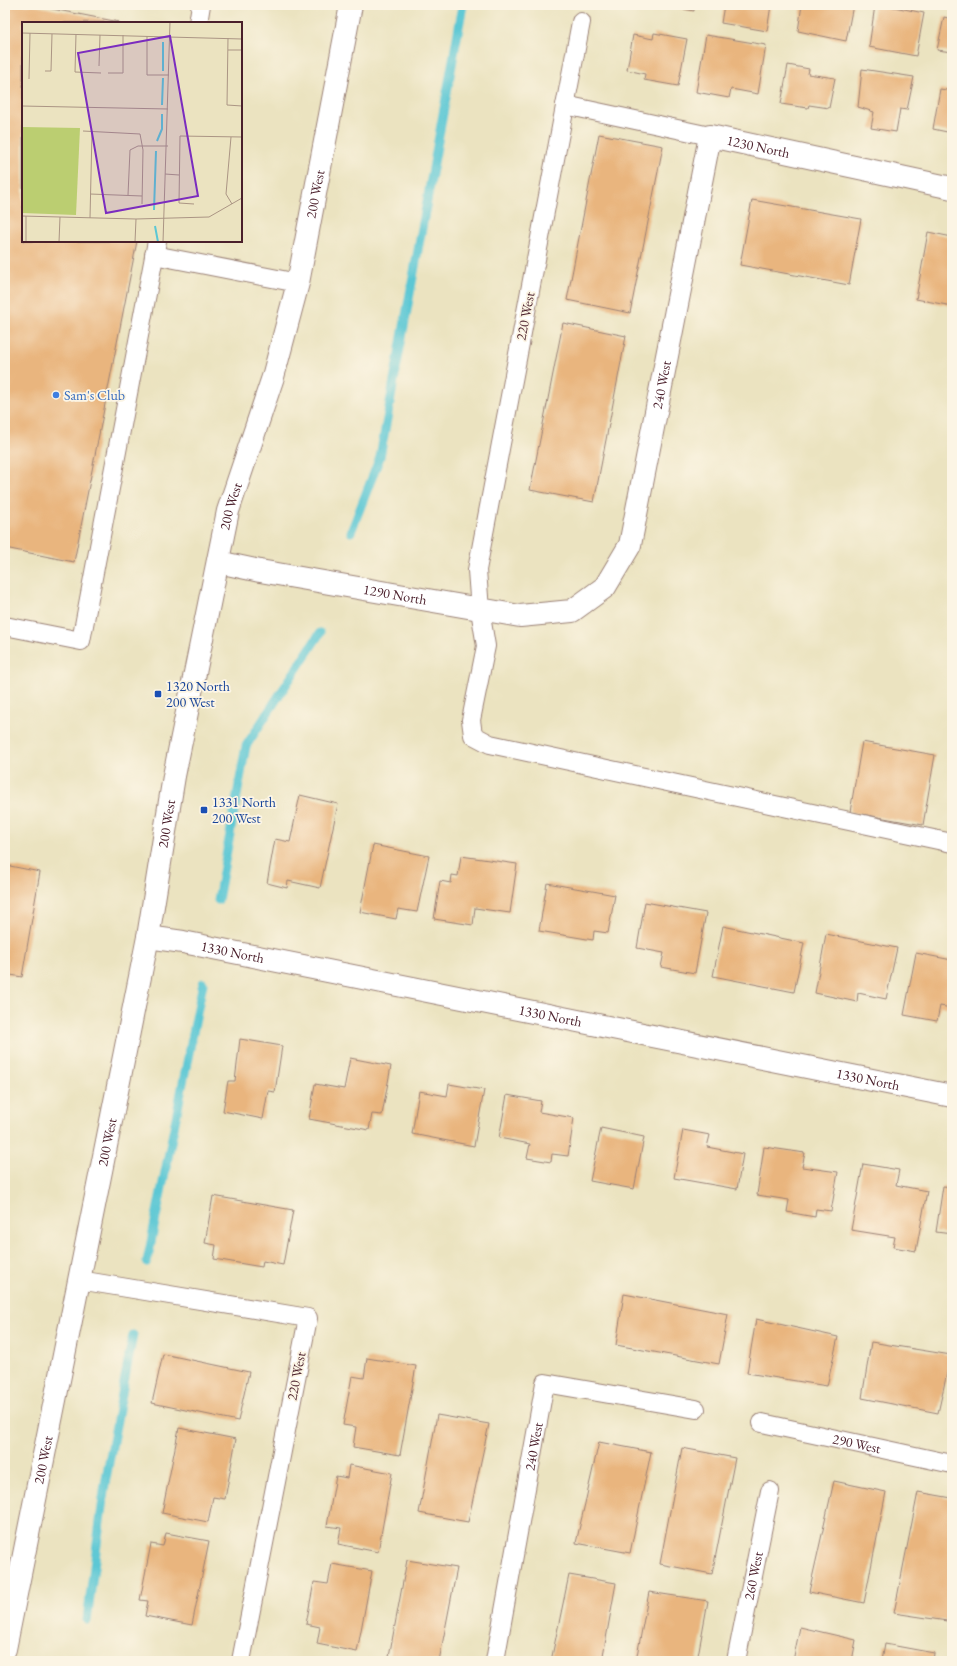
<svg xmlns="http://www.w3.org/2000/svg" width="957" height="1666" viewBox="0 0 957 1666" font-family="'EB Garamond',serif">
  <rect width="100%" height="100%" fill="#fcf5e5"/>
  <filter id="ink" filterUnits="userSpaceOnUse"><feTurbulence type="fractalNoise" baseFrequency=".025" numOctaves="2"/><feDisplacementMap in="SourceGraphic" scale="8" xChannelSelector="R" yChannelSelector="G"/><feConvolveMatrix kernelMatrix="1 2 1 2 8 2 1 2 1" color-interpolation-filters="sRGB"/></filter>
  <filter id="wash" filterUnits="userSpaceOnUse"><feTurbulence type="fractalNoise" baseFrequency=".012" numOctaves="4" result="noise"/><feDisplacementMap in="SourceGraphic" scale="16" xChannelSelector="R" yChannelSelector="G"/><feGaussianBlur stdDeviation="0.9" result="paint"/><feColorMatrix in="noise" values="0 0 0 0 0 0 0 0 0 0 0 0 0 0 0 0 0 1.4 0 .05"/><feComposite in="paint" operator="in"/></filter>
  <g filter="url(#wash)">
    <rect width="100%" height="100%" fill="#ebe3c0"/>
    <g fill="none" stroke-linecap="round" stroke-linejoin="round">
      <!-- stream -->
      <g stroke="#5bc7d4" stroke-width="9">
        <polyline points="351,532 380,457 463,5"/>
        <polyline points="218,900 246,746 320,633"/>
        <polyline points="147,1262 203,983"/>
        <polyline points="87,1620 105,1484 133,1335"/>
      </g>
    </g>
    <g id="blocks">
      <!-- building -->
      <g fill="#e9b57e">
        <polygon points="5,5 32,5 119,22 23,23 23,241 137,241 74,562 5,548"/>
        <polygon points="661,5 694,5 694,11"/>
        <polygon points="724,5 771,5 767,31 721,23"/>
        <polygon points="802,5 853,5 846,41 798,31"/>
        <polygon points="875,5 884,5 924,13 916,56 869,47"/>
        <polygon points="944,17 952,19 952,52 937,50"/>
        <polygon points="654,33 687,39 678,86 644,80 645,74 627,70 633,35 653,39"/>
        <polygon points="706,35 766,45 758,94 731,89 729,98 696,92"/>
        <polygon points="788,65 809,69 808,74 835,78 829,108 809,105 808,108 781,104"/>
        <polygon points="862,69 914,77 907,110 900,109 896,132 871,128 874,112 858,107"/>
        <polygon points="940,89 952,91 952,133 933,129"/>
        <polygon points="599,134 663,146 630,313 567,300"/>
        <polygon points="752,200 861,219 849,285 740,265"/>
        <polygon points="928,232 952,237 952,306 916,299"/>
        <polygon points="563,323 626,336 594,502 530,490"/>
        <polygon points="862,742 935,755 923,825 850,812"/>
        <polygon points="300,795 338,804 320,888 288,881 287,888 267,883 275,839 290,842"/>
        <polygon points="373,845 429,856 417,912 398,909 396,919 360,912"/>
        <polygon points="461,856 517,864 510,913 475,908 473,925 434,919 440,881 451,883 452,875 458,876"/>
        <polygon points="5,865 40,872 22,977 5,974"/>
        <polygon points="547,883 615,895 608,933 594,931 593,940 539,931"/>
        <polygon points="645,902 706,913 695,973 661,967 664,953 637,948"/>
        <polygon points="723,926 804,943 794,992 713,976"/>
        <polygon points="826,934 897,948 886,999 858,993 857,1002 815,993"/>
        <polygon points="916,953 952,960 952,1008 940,1006 937,1021 904,1015"/>
        <polygon points="240,1039 282,1046 275,1092 268,1091 263,1119 223,1111 228,1081 235,1081"/>
        <polygon points="350,1058 391,1066 382,1115 372,1114 369,1130 309,1119 315,1084 344,1089"/>
        <polygon points="449,1084 484,1090 474,1146 412,1134 419,1091 447,1096"/>
        <polygon points="507,1095 541,1101 539,1112 574,1118 568,1156 552,1154 551,1162 527,1158 530,1144 499,1138"/>
        <polygon points="601,1128 644,1137 634,1189 590,1181"/>
        <polygon points="683,1130 710,1135 707,1147 743,1154 737,1189 674,1178"/>
        <polygon points="764,1147 805,1153 802,1167 838,1172 831,1211 816,1209 815,1217 787,1212 789,1200 757,1195"/>
        <polygon points="863,1164 899,1170 896,1185 927,1191 916,1251 893,1247 895,1237 851,1230"/>
        <polygon points="943,1186 952,1187 952,1234 936,1232"/>
        <polygon points="213,1196 293,1210 283,1265 263,1261 262,1267 214,1259 216,1245 205,1243"/>
        <polygon points="624,1294 728,1314 719,1364 616,1345"/>
        <polygon points="756,1319 838,1337 827,1386 747,1373"/>
        <polygon points="871,1342 951,1355 938,1413 862,1398"/>
        <polygon points="163,1354 249,1372 238,1421 152,1403"/>
        <polygon points="367,1358 416,1366 400,1455 353,1447 356,1427 343,1425 352,1376 364,1378"/>
        <polygon points="437,1415 489,1424 468,1522 419,1513"/>
        <polygon points="179,1428 236,1439 225,1499 213,1497 208,1522 162,1513"/>
        <polygon points="599,1442 651,1452 630,1553 576,1543"/>
        <polygon points="682,1448 735,1458 712,1574 660,1564"/>
        <polygon points="349,1465 392,1473 378,1552 338,1544 341,1528 327,1526 336,1476 347,1478"/>
        <polygon points="834,1481 886,1492 864,1603 809,1592"/>
        <polygon points="918,1492 952,1498 952,1594 947,1621 894,1613"/>
        <polygon points="166,1533 209,1541 192,1625 145,1616 148,1601 140,1600 151,1544 163,1546"/>
        <polygon points="407,1560 457,1568 439,1661 414,1661 389,1657"/>
        <polygon points="332,1564 372,1571 357,1652 317,1644 320,1627 306,1624 314,1582 328,1584"/>
        <polygon points="569,1575 616,1583 602,1661 551,1661"/>
        <polygon points="649,1592 708,1601 697,1661 636,1661"/>
        <polygon points="800,1627 856,1640 852,1661 793,1661"/>
        <polygon points="885,1644 934,1653 933,1661 882,1661"/>
      </g>
    </g>
  </g>
  <g filter="url(#ink)">
    <use href="#blocks" fill-opacity="0" stroke="#9a8176" stroke-width="1"/>
    <g fill="none" stroke-linecap="round" stroke-linejoin="round">
      <defs>
        <g id="lane">
          <polyline points="581,22 477,570 480,610 486,646 471,720 473,735 490,744 952,843"/>
          <polyline points="198,23 201,5"/>
          <polyline points="565,105 710,136"/>
          <polyline points="154,255 298,283"/>
          <polyline points="5,626 81,641 157,241"/>
          <polyline points="79,1280 308,1318 241,1661"/>
          <path id="s1" d="M762 1423 952 1464"/>
          <path id="s2" d="M495 1661 545 1383 696 1409"/>
          <path id="s3" d="M736 1661 770 1491"/>
        </g>
        <g id="street">
          <path id="s4" d="M218 562 260 571 520 616 572 611 605 587 630 545 710 136 952 188"/>
          <path id="s5" d="M148 937 183 942 952 1096"/>
          <path id="s6" d="M5 1649 148 937 174 776 228 511 273 377 298 283 351 5"/>
        </g>
      </defs>
      <!-- lane casing -->
      <use href="#lane" stroke="#9a8176" stroke-width="20"/>
      <!-- street casing -->
      <use href="#street" stroke="#9a8176" stroke-width="24"/>
      <!-- lane -->
      <use href="#lane" stroke="#fff" stroke-width="18"/>
      <!-- street -->
      <use href="#street" stroke="#fff" stroke-width="22"/>
    </g>
  </g>
  <!-- markers -->
  <circle fill="#3f7fe0" stroke="#fcf5e5" stroke-width="1.5" cx="56" cy="395" r="4"/>
  <g fill="#1a4fb4" stroke="#fcf5e5" stroke-width="1.5">
    <rect x="154" y="690" width="8" height="8" rx="2"/>
    <rect x="200" y="806" width="8" height="8" rx="2"/>
  </g>
  <g text-anchor="middle" dominant-baseline="central" stroke-width="3.5" stroke-linejoin="round" paint-order="stroke">
    <!-- street labels -->
    <g font-size="14" fill="#4a1f2b" stroke="#fcf5e5">
      <text stroke="none"><textPath href="#s4" startOffset="915">1230 North</textPath></text>
      <text stroke="none"><textPath href="#s6" startOffset="1489">200 West</textPath></text>
      <text transform="translate(525 316) rotate(-79)">220 West</text>
      <text stroke="none"><textPath href="#s4" startOffset="612">240 West</textPath></text>
      <text stroke="none"><textPath href="#s6" startOffset="1165">200 West</textPath></text>
      <text stroke="none"><textPath href="#s4" startOffset="180">1290 North</textPath></text>
      <text stroke="none"><textPath href="#s6" startOffset="841">200 West</textPath></text>
      <text stroke="none"><textPath href="#s5" startOffset="86">1330 North</textPath></text>
      <text stroke="none"><textPath href="#s5" startOffset="410">1330 North</textPath></text>
      <text stroke="none"><textPath href="#s5" startOffset="734">1330 North</textPath></text>
      <text stroke="none"><textPath href="#s6" startOffset="517">200 West</textPath></text>
      <text transform="translate(296 1376) rotate(-79)">220 West</text>
      <text stroke="none"><textPath href="#s1" startOffset="97">290 West</textPath></text>
      <text stroke="none"><textPath href="#s2" startOffset="218">240 West</textPath></text>
      <text stroke="none"><textPath href="#s6" startOffset="193">200 West</textPath></text>
      <text stroke="none"><textPath href="#s3" startOffset="87">260 West</textPath></text>
    </g>
    <!-- shop labels -->
    <g font-size="14" fill="#366cbe" stroke="#fcf5e5" text-anchor="start">
      <text x="64" y="395">Sam's Club</text>
    </g>
    <!-- transit labels -->
    <g font-size="14" fill="#164399" stroke="#fcf5e5" text-anchor="start">
      <text x="166" y="686">1320 North<tspan x="166" dy="16">200 West</tspan></text>
      <text x="212" y="802">1331 North<tspan x="212" dy="16">200 West</tspan></text>
    </g>
  </g>
  <!-- overview -->
  <g transform="translate(22 22)">
    <rect width="220" height="220" fill="#ebe3c0"/>
    <path d="M0 105 58 106 54 193 0 191Z" fill="#bbce71"/>
    <path fill="none" stroke="#5bc7d4" stroke-width="2" d="M141 20V49M140 83 141 56M135 119 140 107V92M132 188 134 129M133 204 136 220"/>
    <path fill="none" stroke="#ab9584" stroke-width="1" d="M0 11 220 17M54 12 53 50 79 51M125 14V53H147M206 16 205 83 220 84M206 28H220M77 44 78 13M23 49H29L30 12M86 51H101V13M7 57 8 11M0 84 146 87M61 109 118 112 121 128 120 182M209 115 204 172 210 182M143 152 157 153M68 172 120 174M106 173 108 128 116 124H146M172 182 157 181 158 114 220 115M0 194 114 197 187 195 220 176M68 196 70 110M4 220V194M37 220 38 195M113 220 114 197M141 220 148 0"/>
    <path fill="#7b2cbf" fill-opacity="0.15" stroke="#7b2cbf" stroke-width="2" d="M148 14 176 174 84 191 56 31Z"/>
    <rect width="220" height="220" fill="none" stroke="#4a1f2b" stroke-width="2"/>
  </g>
  <!-- margin -->
  <rect width="957" height="1666" fill="none" stroke="#fcf5e5" stroke-width="20"/>
</svg>
